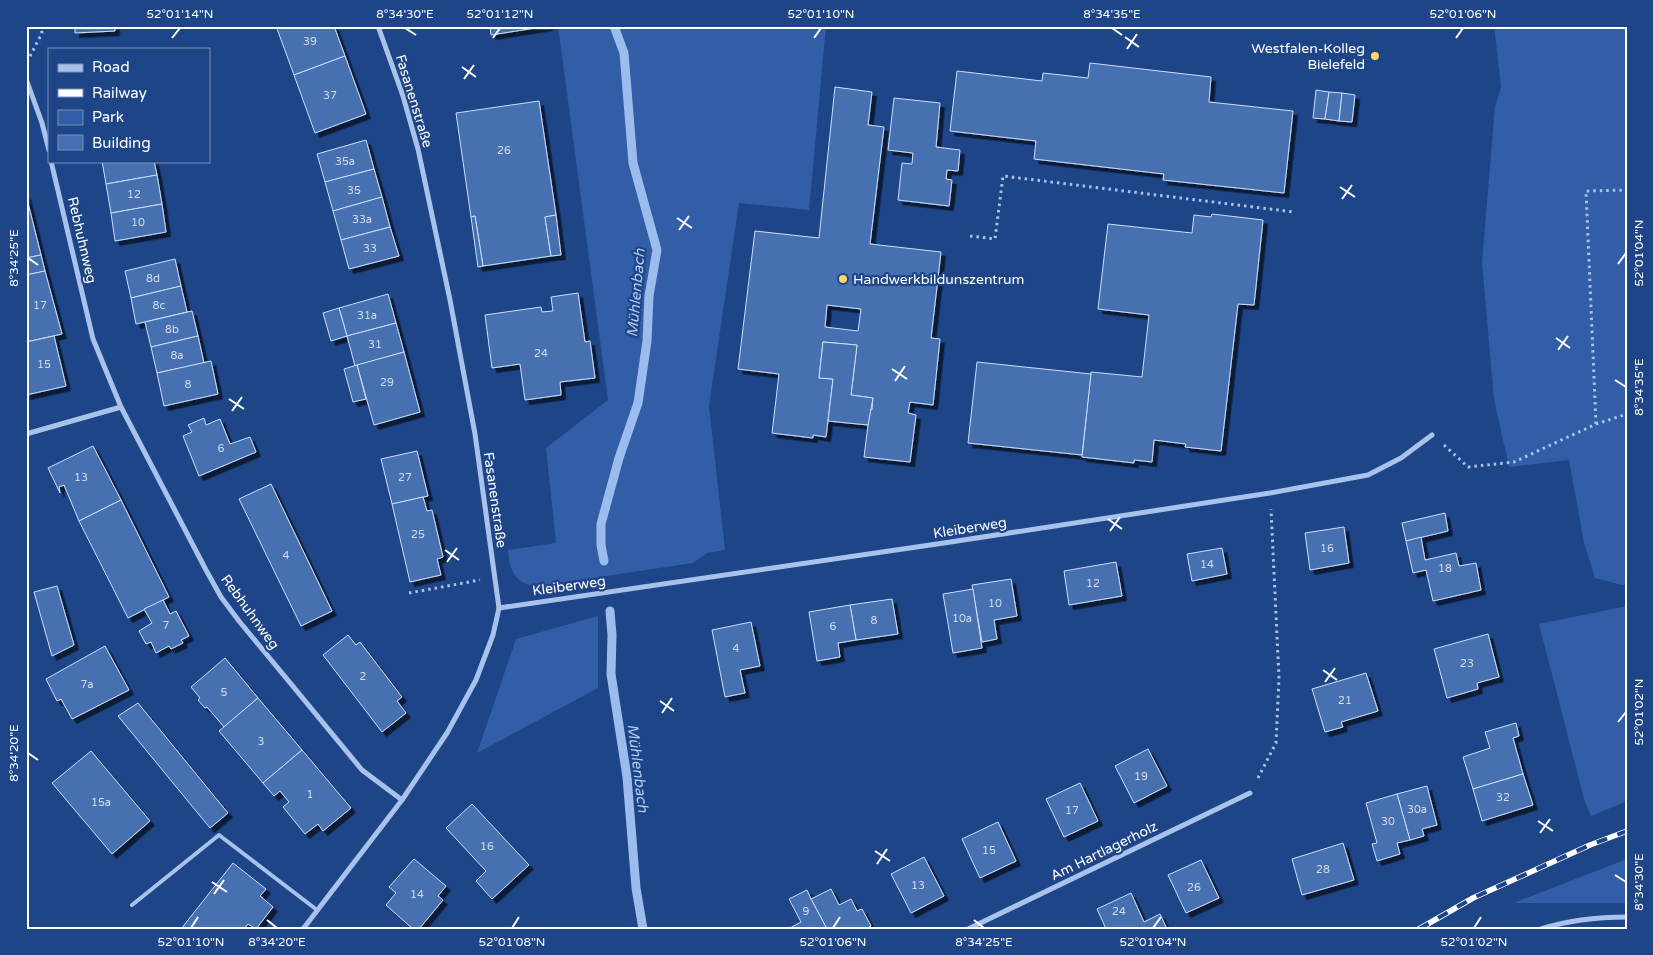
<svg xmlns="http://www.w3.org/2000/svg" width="1653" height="955" viewBox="0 0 1653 955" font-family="'Varela Round',sans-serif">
  <defs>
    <filter id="shadow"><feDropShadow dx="4.5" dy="4.5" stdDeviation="0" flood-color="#0009"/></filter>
  </defs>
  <rect width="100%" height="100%" fill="#1e4588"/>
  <!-- green -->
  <g fill="#315ea6">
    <path d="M558 26H826L809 210 739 203 709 406 725 550 707 553 693 563 539 586C516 586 509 570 508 550L556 543 546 448 608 400Z"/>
    <polygon points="1494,26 1627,26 1627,584 1622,585 1595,578 1584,543 1569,460 1509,467 1494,399 1482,263 1495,107 1501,87"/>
    <polygon points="1627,606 1627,801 1591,816 1584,799 1539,624"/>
    <polygon points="598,616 598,688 477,753 516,639"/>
    <polygon points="1627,859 1627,903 1514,903"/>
  </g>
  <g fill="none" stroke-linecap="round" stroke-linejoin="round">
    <!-- stream -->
    <g stroke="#9bbced" stroke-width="9">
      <polyline points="604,561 601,545 601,524 619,458 638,403 647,341 649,296 657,250 633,163 624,53 614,26"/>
      <polyline points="610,611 612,635 611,674 627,777 636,888 643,929"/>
    </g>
  </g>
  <!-- building -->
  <g fill="#466fb1" stroke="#cddef8" fill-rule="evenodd" filter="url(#shadow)">
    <polygon points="75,26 115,26 115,31 75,33"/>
    <polygon points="276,26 334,26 345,56 294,75"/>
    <polygon points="490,26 548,26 491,35"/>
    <polygon points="345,56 366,114 315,133 294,75"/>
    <polygon points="1090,63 1211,77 1209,102 1293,111 1284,193 1163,180 1164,174 1034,159 1036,141 950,131 957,71 1042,81 1043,73 1088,78"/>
    <path d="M835 87 872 92 868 125 884 127 870 244 941 252 931 338 940 339 933 405 910 402 908 413 916 415 910 462 864 457 870 409 872 410 873 398 851 395 857 345 823 342 819 378 833 379 826 437 813 435V438L772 433 779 374 738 369 755 231 819 238ZM827 305 861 309 858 331 825 327Z"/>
    <polygon points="1316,90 1329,92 1325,119 1313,118"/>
    <polygon points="1329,92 1342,93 1339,121 1325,119"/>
    <polygon points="1342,93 1355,95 1352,122 1339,121"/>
    <polygon points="894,98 940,103 936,147 960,150 958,171 947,170 946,179 952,180 949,206 898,200 902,163 912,164 913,153 888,150"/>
    <polygon points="539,101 556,215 545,217 551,256 483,266 475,216 471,217 456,113"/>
    <polygon points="366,140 374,169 325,182 317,154"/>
    <polygon points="102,161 154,161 157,175 106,184"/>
    <polygon points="374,169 382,197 333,211 325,182"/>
    <polygon points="157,175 162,204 111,213 106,184"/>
    <polygon points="26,195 41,255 26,258"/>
    <polygon points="382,197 390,227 341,240 333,211"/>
    <polygon points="162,204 166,232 115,241 111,213"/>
    <polygon points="1212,214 1263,220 1254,305 1238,304 1221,451 1185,447 1186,444 1154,440 1152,462 1134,460 1134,463 1082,457 1091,372 1142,377 1149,315 1098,309 1108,224 1192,233 1194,215 1211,217"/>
    <polygon points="556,215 561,255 551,256 545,217"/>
    <polygon points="475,216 483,266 478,267 471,217"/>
    <polygon points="390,227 399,256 349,269 341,240"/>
    <polygon points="41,255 45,271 26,275 26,258"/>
    <polygon points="175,259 181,286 131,298 125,271"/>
    <polygon points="45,271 62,334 26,342 26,275"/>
    <polygon points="181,286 187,312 136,324 131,298"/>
    <polygon points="578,293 585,342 590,341 595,378 560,382 561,395 525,400 520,364 492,368 485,315 541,307 542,312 553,311 551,297"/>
    <polygon points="388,294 396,323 347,336 339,308"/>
    <polygon points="339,308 347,336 331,341 323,313"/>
    <polygon points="192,311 198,336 151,347 145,322"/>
    <polygon points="396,323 404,352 355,366 347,336"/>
    <polygon points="54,336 66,386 26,395 26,342"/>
    <polygon points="198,336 204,363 157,373 151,347"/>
    <polygon points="823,342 857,345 851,395 873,398 868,425 828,421 833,379 819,378"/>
    <polygon points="404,352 420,412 374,425 357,365"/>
    <polygon points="211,361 218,394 164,406 157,373"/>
    <polygon points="977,362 1091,374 1082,455 968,443"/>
    <polygon points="357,365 366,399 353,402 344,369"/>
    <polygon points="204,418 206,425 220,419 230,444 250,437 256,452 199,476 183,436 192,432 188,425"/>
    <polygon points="93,446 121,500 79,521 64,485 59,487 60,493 48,468"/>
    <polygon points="417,451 428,496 392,504 381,459"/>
    <polygon points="271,484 332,611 301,626 239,499"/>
    <polygon points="423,497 427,511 432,510 443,557 437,559 441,575 410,582 392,504"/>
    <polygon points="121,500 169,597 128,618 79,521"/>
    <polygon points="1445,513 1448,531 1406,541 1402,523"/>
    <polygon points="1344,527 1349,563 1310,570 1305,533"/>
    <polygon points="1421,537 1425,560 1456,553 1459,566 1476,563 1481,590 1433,601 1426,570 1413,573 1406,541"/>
    <polygon points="1222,548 1227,574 1192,581 1187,554"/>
    <polygon points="1116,562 1122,596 1069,605 1064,571"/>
    <polygon points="1011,579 1017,616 994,620 997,639 982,642 972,585"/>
    <polygon points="57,586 74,645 52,656 34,592"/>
    <polygon points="973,589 982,648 953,653 943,594"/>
    <polygon points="892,599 898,634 856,640 850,605"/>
    <polygon points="163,600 170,614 176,611 189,636 181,640 183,643 171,649 169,646 156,653 151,642 146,644 139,631 152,623 144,609"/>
    <polygon points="850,605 856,640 838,643 840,657 817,661 809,612"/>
    <polygon points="751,622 760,666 740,670 745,693 725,697 712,630"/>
    <polygon points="1488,634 1499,677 1477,683 1478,689 1447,698 1434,649"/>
    <polygon points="348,635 356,645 360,642 402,697 397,701 406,713 382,732 323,655"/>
    <polygon points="105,646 129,690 72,719 61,699 57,701 46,679"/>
    <polygon points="225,658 258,698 224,727 207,707 205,708 198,700 200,698 191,687"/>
    <polygon points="1366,673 1378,711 1341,722 1343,727 1325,732 1312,689"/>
    <polygon points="258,698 302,750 263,783 219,731"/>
    <polygon points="138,703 228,813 210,828 118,716"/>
    <polygon points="1516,723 1519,736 1513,738 1523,774 1473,789 1463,757 1490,748 1485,732"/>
    <polygon points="1148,749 1167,786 1134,803 1115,766"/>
    <polygon points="302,750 351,808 323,831 318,824 305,834 283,807 289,802 280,791 274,796 263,783"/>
    <polygon points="91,751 150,821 112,854 52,783"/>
    <polygon points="1523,774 1533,805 1482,821 1473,789"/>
    <polygon points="1080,783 1098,821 1064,837 1046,799"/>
    <polygon points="1427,786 1437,825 1422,829 1424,836 1410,840 1397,794"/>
    <polygon points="1397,794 1410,840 1397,843 1400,854 1377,861 1372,844 1377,843 1366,803"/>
    <polygon points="472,804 529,865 492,899 476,881 486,871 446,828"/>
    <polygon points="998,822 1016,861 980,878 962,839"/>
    <polygon points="1343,843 1354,880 1302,895 1292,859"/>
    <polygon points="924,857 944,896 911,913 891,874"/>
    <polygon points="414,859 446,886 438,896 443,900 419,929 413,929 386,905 396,893 389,887"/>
    <polygon points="1201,860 1219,898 1186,913 1168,875"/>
    <polygon points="233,863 266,889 260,896 273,907 256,929 248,924 244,929 181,929"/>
    <polygon points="831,889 839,905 851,899 857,911 862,909 871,926 866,929 827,929 811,899"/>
    <polygon points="807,890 811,899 827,929 788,929 801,922 789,899"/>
    <polygon points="1131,893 1144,922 1160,914 1167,929 1106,929 1097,909"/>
  </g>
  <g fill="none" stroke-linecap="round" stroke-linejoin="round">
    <!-- path -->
    <g stroke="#a8c2eb" stroke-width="3" stroke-dasharray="2.5 4" stroke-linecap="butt">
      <polyline points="27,62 42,33 41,26"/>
      <polyline points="970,236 995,239 1003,176 1294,212"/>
      <polyline points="1596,424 1586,191 1627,190"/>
      <polyline points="1444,445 1468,467 1514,462 1596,424 1627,414"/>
      <polyline points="409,593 480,580"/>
      <polyline points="1258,778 1276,743 1279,678 1271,509"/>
    </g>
    <!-- lane -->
    <polyline stroke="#a8c2eb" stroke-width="4" points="132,905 219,835 317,910"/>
    <!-- street -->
    <g stroke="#a8c2eb" stroke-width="5">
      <polyline points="26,79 42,123 49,150"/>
      <polyline points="51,161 93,339 121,407 206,570 221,597 239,621 362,770 402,800"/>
      <polyline points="26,434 121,407"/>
      <polyline points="499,608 944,543 1270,493 1368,475 1401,458 1432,435"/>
      <polyline points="303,929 402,800 447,733 476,680 493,635 499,608 475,434 450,300 418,149 403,96 378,26"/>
      <polyline points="968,929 1250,793"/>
      <path d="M1541 929C1569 920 1598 917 1627 917"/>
    </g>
    <defs>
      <polyline id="rail" points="1419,929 1473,898 1590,845 1627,831"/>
    </defs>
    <!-- rail casing -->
    <use href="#rail" stroke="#fff" stroke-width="5.5"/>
    <!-- rail -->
    <use href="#rail" stroke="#1e4588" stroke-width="4" stroke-dasharray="11" stroke-linecap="butt"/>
  </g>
  <!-- ticks -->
  <path fill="none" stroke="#fff" stroke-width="2" d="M405 28 416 35M1112 28 1122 35M1125 37 1139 47M172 38 180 28M493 38 500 28M814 38 821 28M1456 38 1463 28M1127 49 1137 34M462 67 476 77M464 79 474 65M1340 187 1355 197M1342 199 1352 185M677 218 692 228M679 230 689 216M28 258 38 265M1618 264 1626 253M1556 338 1570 348M1558 350 1568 336M892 369 907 379M1615 380 1626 387M895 381 905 366M229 399 244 409M232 411 242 397M1108 519 1122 529M1110 531 1120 517M445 550 459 560M447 562 457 548M1323 670 1337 680M1325 682 1335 668M660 701 674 711M662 713 672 698M1618 722 1626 712M28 753 38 760M1538 821 1553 831M1540 833 1550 819M875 851 890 861M877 864 887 849M1615 875 1626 882M212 882 227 892M214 894 224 880M267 920 277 928M974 920 984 928M191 928 198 917M512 928 519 917M833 928 840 917M1153 928 1161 917M1474 928 1481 917"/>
  <!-- markers -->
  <g fill="#fad967" stroke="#1e4588" stroke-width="2">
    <circle cx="1375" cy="56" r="5"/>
    <circle cx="843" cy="279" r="5"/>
  </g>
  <g text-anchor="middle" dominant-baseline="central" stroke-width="4.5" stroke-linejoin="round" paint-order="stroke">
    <!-- number labels -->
    <g font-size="11" fill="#d1dbec">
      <text x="310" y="41">39</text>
      <text x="330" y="95">37</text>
      <text x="504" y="150">26</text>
      <text x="345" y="161">35a</text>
      <text x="354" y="190">35</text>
      <text x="134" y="194">12</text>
      <text x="362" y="219">33a</text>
      <text x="138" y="222">10</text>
      <text x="370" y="248">33</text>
      <text x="153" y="278">8d</text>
      <text x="40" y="305">17</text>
      <text x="159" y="305">8c</text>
      <text x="367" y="315">31a</text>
      <text x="172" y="329">8b</text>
      <text x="375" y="344">31</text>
      <text x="541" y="353">24</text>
      <text x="177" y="355">8a</text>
      <text x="44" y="364">15</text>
      <text x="387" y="382">29</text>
      <text x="188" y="384">8</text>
      <text x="221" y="448">6</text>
      <text x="81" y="477">13</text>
      <text x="405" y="477">27</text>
      <text x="418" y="534">25</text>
      <text x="1327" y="548">16</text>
      <text x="286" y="555">4</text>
      <text x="1207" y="564">14</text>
      <text x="1445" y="568">18</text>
      <text x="1093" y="583">12</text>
      <text x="995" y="603">10</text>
      <text x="962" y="618">10a</text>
      <text x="874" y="620">8</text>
      <text x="166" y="625">7</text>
      <text x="833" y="626">6</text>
      <text x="736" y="648">4</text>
      <text x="1467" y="663">23</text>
      <text x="363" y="676">2</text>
      <text x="87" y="684">7a</text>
      <text x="224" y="692">5</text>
      <text x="1345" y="700">21</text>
      <text x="261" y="741">3</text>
      <text x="1141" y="776">19</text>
      <text x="310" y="794">1</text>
      <text x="1503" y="797">32</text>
      <text x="101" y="802">15a</text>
      <text x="1417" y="809">30a</text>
      <text x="1072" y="810">17</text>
      <text x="1388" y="821">30</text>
      <text x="487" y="846">16</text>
      <text x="989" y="850">15</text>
      <text x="1323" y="869">28</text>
      <text x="918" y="885">13</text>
      <text x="1194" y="887">26</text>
      <text x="417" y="894">14</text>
      <text x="806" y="911">9</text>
      <text x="1119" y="911">24</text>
    </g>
    <!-- poi labels -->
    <g font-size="14" fill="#fff" stroke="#1e4588" text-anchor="end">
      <text x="1365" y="48">Westfalen-Kolleg<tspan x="1365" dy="16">Bielefeld</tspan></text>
      <text x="853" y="279" text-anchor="start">Handwerkbildunszentrum</text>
    </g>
    <!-- street labels -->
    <g font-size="14" fill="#fff" stroke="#1e4588">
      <text transform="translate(414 101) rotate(73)">Fasanenstraße</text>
      <text transform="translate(82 240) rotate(77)">Rebhuhnweg</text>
      <text transform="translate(495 500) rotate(82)">Fasanenstraße</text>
      <text transform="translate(970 528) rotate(-9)">Kleiberweg</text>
      <text transform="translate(569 586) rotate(-8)">Kleiberweg</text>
      <text transform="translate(250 612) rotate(54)">Rebhuhnweg</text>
      <text transform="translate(1104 851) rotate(-26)">Am Hartlagerholz</text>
    </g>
    <!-- water labels -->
    <g font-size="15" font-style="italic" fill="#b3ccf3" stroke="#1e4588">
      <text transform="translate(636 293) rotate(-85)">Mühlenbach</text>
      <text transform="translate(638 768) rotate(83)">Mühlenbach</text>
    </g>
  </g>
  <!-- border -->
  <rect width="1653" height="955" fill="none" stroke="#1e4588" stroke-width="55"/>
  <!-- legend -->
  <rect x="48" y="48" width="162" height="115" fill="#1e4588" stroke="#788fb8"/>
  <rect x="58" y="64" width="25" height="8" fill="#a8c2eb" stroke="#788fb8"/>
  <text x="92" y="72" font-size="15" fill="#ffffff">Road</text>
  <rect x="58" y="89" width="25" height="8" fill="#ffffff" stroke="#788fb8"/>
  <text x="92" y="98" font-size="15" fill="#ffffff">Railway</text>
  <rect x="58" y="110" width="25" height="15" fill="#315ea6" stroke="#788fb8"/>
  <text x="92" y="122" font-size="15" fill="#ffffff">Park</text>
  <rect x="58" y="135" width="25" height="15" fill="#466fb1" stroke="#788fb8"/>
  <text x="92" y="148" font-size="15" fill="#ffffff">Building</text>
  <rect x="28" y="28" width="1598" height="900" fill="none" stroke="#fff" stroke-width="2"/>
  <g font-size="12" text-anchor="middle" fill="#fff">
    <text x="180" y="18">52°01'14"N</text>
    <text x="405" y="18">8°34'30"E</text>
    <text x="500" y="18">52°01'12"N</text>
    <text x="821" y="18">52°01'10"N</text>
    <text x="1112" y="18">8°34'35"E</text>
    <text x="1463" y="18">52°01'06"N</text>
    <text transform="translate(1639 253) rotate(-90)" y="4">52°01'04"N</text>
    <text transform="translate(14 258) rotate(-90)" y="4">8°34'25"E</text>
    <text transform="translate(1639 387) rotate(-90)" y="4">8°34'35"E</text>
    <text transform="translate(1639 712) rotate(-90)" y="4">52°01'02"N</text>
    <text transform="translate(14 753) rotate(-90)" y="4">8°34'20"E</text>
    <text transform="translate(1639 882) rotate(-90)" y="4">8°34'30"E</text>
    <text x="191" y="946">52°01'10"N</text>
    <text x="277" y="946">8°34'20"E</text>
    <text x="512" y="946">52°01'08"N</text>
    <text x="833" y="946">52°01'06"N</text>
    <text x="984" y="946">8°34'25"E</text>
    <text x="1153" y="946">52°01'04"N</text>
    <text x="1474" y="946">52°01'02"N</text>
  </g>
</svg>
